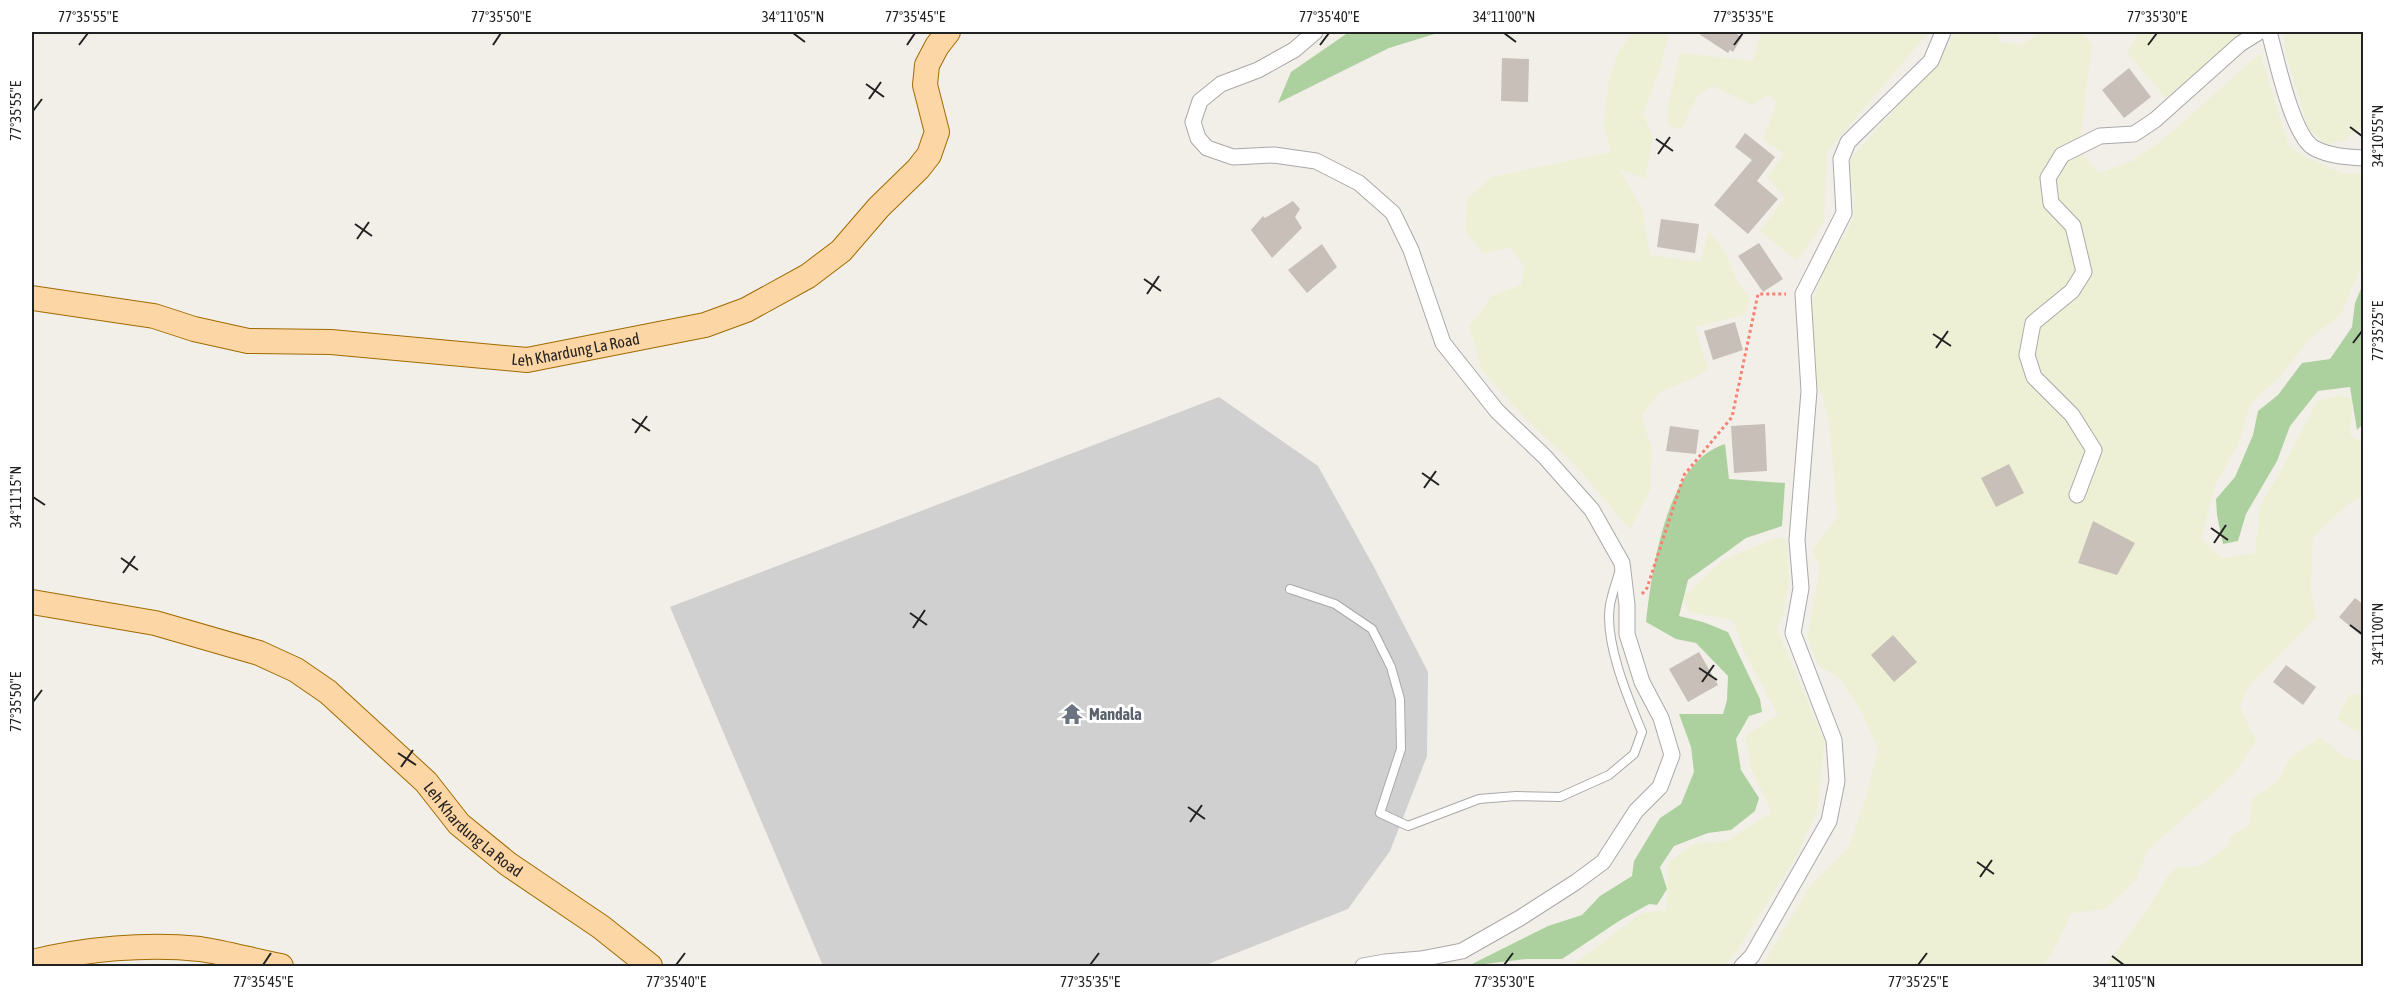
<svg xmlns="http://www.w3.org/2000/svg" width="2395" height="998" viewBox="0 0 2395 998" font-family="'Asap Condensed',sans-serif">
  <rect width="100%" height="100%" fill="#f2efe9"/>
  <!-- religious -->
  <polygon fill="#d0d0d0" points="1219,397 1318,466 1374,567 1428,672 1427,756 1390,851 1348,909 1203,966 823,966 670,607"/>
  <!-- farmland -->
  <g fill="#eef0d5">
    <polygon points="1634,32 1669,32 1661,66 1643,114 1653,138 1645,179 1619,169 1642,208 1650,255 1700,262 1709,231 1724,250 1737,280 1750,298 1746,314 1695,327 1708,369 1697,377 1660,392 1641,416 1652,449 1650,490 1630,530 1578,468 1527,420 1482,370 1469,326 1481,312 1491,296 1521,285 1524,266 1510,247 1483,254 1465,231 1467,199 1492,177 1611,152 1603,125 1609,79 1618,52"/>
    <polygon points="1761,32 1929,32 1827,152 1824,222 1797,261 1760,231 1785,198 1767,177 1784,154 1763,139 1777,102 1769,95 1752,105 1712,86 1697,96 1682,129 1669,126 1667,109 1680,53 1753,61"/>
    <polygon points="1955,32 1998,32 2000,42 2020,45 2043,32 2081,32 2092,44 2079,150 2099,173 2131,161 2164,139 2260,53 2289,146 2306,157 2342,173 2363,173 2363,262 2341,314 2308,340 2280,377 2251,403 2238,445 2215,485 2201,539 2222,558 2255,553 2260,505 2283,467 2317,401 2340,395 2353,399 2350,435 2360,442 2363,438 2364,496 2348,504 2313,537 2311,588 2316,617 2250,685 2240,706 2256,741 2235,773 2147,851 2136,880 2106,909 2072,913 2052,953 2043,966 1762,966 1810,886 1848,848 1867,794 1878,749 1863,715 1841,680 1818,665 1807,637 1820,568 1812,550 1837,517 1830,428 1822,394 1816,383 1811,306 1823,273 1853,220 1854,198 1849,160 1941,58"/>
    <polygon points="2139,32 2244,32 2166,98 2127,53"/>
    <polygon points="2292,32 2363,32 2363,126 2344,141 2325,144 2308,128 2285,51 2284,35"/>
    <polygon points="1775,538 1787,540 1789,579 1783,615 1777,629 1825,742 1817,813 1793,862 1736,952 1724,966 1571,966 1642,913 1666,910 1668,863 1693,844 1727,841 1772,812 1752,771 1745,736 1778,715 1743,650 1733,620 1689,612 1683,597 1723,560"/>
    <polygon points="2363,693 2364,693 2363,735 2337,719 2349,695"/>
    <polygon points="2320,737 2345,757 2363,762 2363,966 2106,966 2147,910 2167,877 2176,868 2201,866 2229,845 2230,836 2249,826 2252,799 2278,781 2290,758"/>
  </g>
  <!-- forest -->
  <g fill="#add19e">
    <polygon points="1349,32 1441,32 1389,48 1278,103 1291,72"/>
    <polygon points="2363,284 2363,424 2357,430 2350,387 2318,391 2290,426 2277,461 2246,514 2238,541 2223,544 2217,515 2216,499 2235,477 2253,435 2258,411 2278,395 2302,363 2330,359 2352,327 2355,303"/>
    <path d="M1725 444 1729 479 1785 483 1782 526 1746 538 1688 580 1679 616 1703 622 1728 632 1760 699 1762 712 1749 716 1736 739 1741 770 1759 798 1755 811 1731 830 1708 833 1674 846 1660 867 1667 889 1657 905 1649 904 1619 921 1562 959H1527L1468 966 1548 926 1582 915 1600 896 1632 876 1634 861 1660 818 1681 804 1694 772 1691 747 1679 714H1723L1727 700 1728 676 1696 643 1676 639 1646 622C1652 569 1666 462 1725 444Z"/>
  </g>
  <!-- building -->
  <g fill="#c7bfb8">
    <polygon points="1696,32 1733,32 1742,37 1733,52 1730,50 1728,53"/>
    <polygon points="1502,58 1529,59 1528,102 1501,101"/>
    <polygon points="2129,68 2151,97 2124,118 2102,90"/>
    <polygon points="1745,133 1775,157 1757,181 1778,199 1748,234 1714,205 1752,160 1735,147"/>
    <polygon points="1293,201 1300,209 1295,217 1302,228 1272,258 1251,230 1263,216 1265,218"/>
    <polygon points="1661,219 1699,224 1695,253 1657,247"/>
    <polygon points="1759,243 1783,279 1763,292 1738,256"/>
    <polygon points="1322,244 1337,267 1307,293 1288,270"/>
    <polygon points="1735,322 1743,350 1713,360 1704,331"/>
    <polygon points="1765,424 1767,471 1734,473 1731,426"/>
    <polygon points="1670,426 1699,430 1696,454 1666,451"/>
    <polygon points="2009,464 2024,493 1996,507 1981,478"/>
    <polygon points="2093,521 2135,543 2117,575 2078,563"/>
    <polygon points="2355,598 2364,605 2364,638 2339,617"/>
    <polygon points="1893,635 1917,662 1894,682 1871,655"/>
    <polygon points="1699,652 1718,685 1688,702 1669,669"/>
    <polygon points="2286,665 2316,687 2303,705 2273,682"/>
  </g>
  <g fill="none" stroke-linecap="round" stroke-linejoin="round">
    <defs>
      <path id="service" d="M1290 589 1335 604 1372 629 1391 667 1400 699 1401 749 1380 813 1408 826 1479 799 1516 796 1560 797 1609 775 1634 754 1642 732C1628 698 1604 642 1610 605 1612 594 1616 583 1619 573"/>
      <g id="minor">
        <polyline points="1315,32 1294,50 1258,70 1221,84 1200,101 1193,122 1198,138 1207,148 1233,157 1274,155 1316,161 1359,183 1393,213 1411,250 1443,343 1497,411 1545,457 1592,510 1622,563 1627,605 1627,634 1642,682 1661,718 1672,755 1660,787 1636,811 1603,862 1576,882 1520,918 1462,951 1421,959 1385,962 1363,966"/>
        <path d="M2269 32C2276 56 2292 136 2314 148 2329 156 2346 157 2364 158"/>
        <polyline points="2077,495 2094,450 2072,415 2034,377 2027,355 2033,323 2072,291 2084,272 2073,226 2051,203 2048,178 2062,155 2100,136 2134,134 2155,120 2240,44 2259,32"/>
        <polyline points="1742,966 1752,956 1829,821 1837,781 1834,740 1793,633 1801,588 1797,540 1809,391 1803,294 1844,213 1841,159 1848,142 1931,61 1943,32"/>
      </g>
      <g id="primary">
        <path id="s1" d="M32 298 154 316 194 329 248 341 331 342 527 360 705 325 746 310 808 276 841 251 879 207 918 169 929 155 937 132 925 85 927 65 937 46 948 32"/>
        <path id="s2" d="M32 602 155 623 259 653 296 670 328 692 426 782 459 824 508 864 601 927 650 966"/>
        <path d="M32 962C84 949 147 943 200 949 227 953 254 961 281 966"/>
      </g>
    </defs>
    <!-- service casing -->
    <use href="#service" stroke="#a9a9a9" stroke-width="10"/>
    <!-- minor casing -->
    <use href="#minor" stroke="#a9a9a9" stroke-width="17"/>
    <!-- primary casing -->
    <use href="#primary" stroke="#a06b00" stroke-width="26"/>
    <!-- path -->
    <polyline stroke="#fa8072" stroke-width="3" stroke-dasharray="3 3" stroke-linecap="butt" points="1642,594 1647,588 1684,475 1732,417 1758,294 1786,294"/>
    <!-- service -->
    <use href="#service" stroke="#fff" stroke-width="8"/>
    <!-- minor -->
    <use href="#minor" stroke="#fff" stroke-width="15"/>
    <!-- primary -->
    <use href="#primary" stroke="#fcd6a4" stroke-width="24"/>
  </g>
  <!-- ticks -->
  <path fill="none" stroke="#222" stroke-width="2" d="M793 33 805 42M1504 33 1516 42M79 45 88 33M493 45 501 33M907 45 915 33M1320 45 1329 33M1734 45 1743 33M2148 45 2157 33M866 84 884 97M869 99 881 82M33 111 42 99M2350 127 2362 136M1656 139 1673 151M1658 154 1670 137M355 224 372 236M357 239 369 222M1144 279 1161 291M1147 294 1159 276M1933 334 1951 346M2353 343 2362 331M1936 348 1948 331M632 419 650 431M635 433 647 416M1422 473 1439 485M1424 488 1436 471M33 497 45 505M2211 528 2228 540M2214 543 2226 525M121 558 138 570M123 573 135 556M910 613 927 625M2350 625 2362 634M913 628 925 610M1699 668 1717 680M1702 682 1714 665M33 702 42 690M398 753 416 765M401 767 413 750M1188 807 1205 819M1190 822 1202 805M1977 862 1994 874M1980 877 1992 860M2112 956 2124 965M263 965 271 953M676 965 685 953M1090 965 1099 953M1504 965 1513 953M1918 965 1927 953"/>
  <!-- icons -->
  <defs>
    <symbol id="temple-bare" viewBox="-9 -9 18 18"><path d="M0-6L5-2H3V0L6.5 2.5H4V6H1.5V3h-3V6H-4V2.5H-6.5L-3 0V-2H-5Z" fill="#6b7280" stroke="#fff" stroke-width="2.5" paint-order="stroke"/></symbol>
  </defs>
  <g fill-rule="evenodd">
    <use href="#temple-bare" x="1057" y="699" width="30" height="30"/>
  </g>
  <g text-anchor="middle" dominant-baseline="central" stroke-width="6" stroke-linejoin="round" paint-order="stroke">
    <!-- street labels -->
    <g font-size="16" fill="#222" stroke="#fff">
      <text stroke="none"><textPath href="#s1" startOffset="550">Leh Khardung La Road</textPath></text>
      <text stroke="none"><textPath href="#s2" startOffset="513">Leh Khardung La Road</textPath></text>
    </g>
    <!-- worship labels -->
    <g font-size="16" font-weight="bold" fill="#5b616d" stroke="#fff" text-anchor="start">
      <text x="1089" y="714">Mandala</text>
    </g>
  </g>
  <!-- border -->
  <rect width="2395" height="998" fill="none" stroke="#ffffff" stroke-width="66"/>
  <rect x="33" y="33" width="2329" height="932" fill="none" stroke="#222" stroke-width="2"/>
  <g font-size="15" text-anchor="middle" fill="#222">
    <text x="88" y="22">77°35'55"E</text>
    <text x="501" y="22">77°35'50"E</text>
    <text x="793" y="22">34°11'05"N</text>
    <text x="915" y="22">77°35'45"E</text>
    <text x="1329" y="22">77°35'40"E</text>
    <text x="1504" y="22">34°11'00"N</text>
    <text x="1743" y="22">77°35'35"E</text>
    <text x="2157" y="22">77°35'30"E</text>
    <text transform="translate(16 111) rotate(-90)" y="5">77°35'55"E</text>
    <text transform="translate(2378 136) rotate(-90)" y="5">34°10'55"N</text>
    <text transform="translate(2378 331) rotate(-90)" y="5">77°35'25"E</text>
    <text transform="translate(16 497) rotate(-90)" y="5">34°11'15"N</text>
    <text transform="translate(2378 634) rotate(-90)" y="5">34°11'00"N</text>
    <text transform="translate(16 702) rotate(-90)" y="5">77°35'50"E</text>
    <text x="263" y="987">77°35'45"E</text>
    <text x="676" y="987">77°35'40"E</text>
    <text x="1090" y="987">77°35'35"E</text>
    <text x="1504" y="987">77°35'30"E</text>
    <text x="1918" y="987">77°35'25"E</text>
    <text x="2124" y="987">34°11'05"N</text>
  </g>
</svg>
